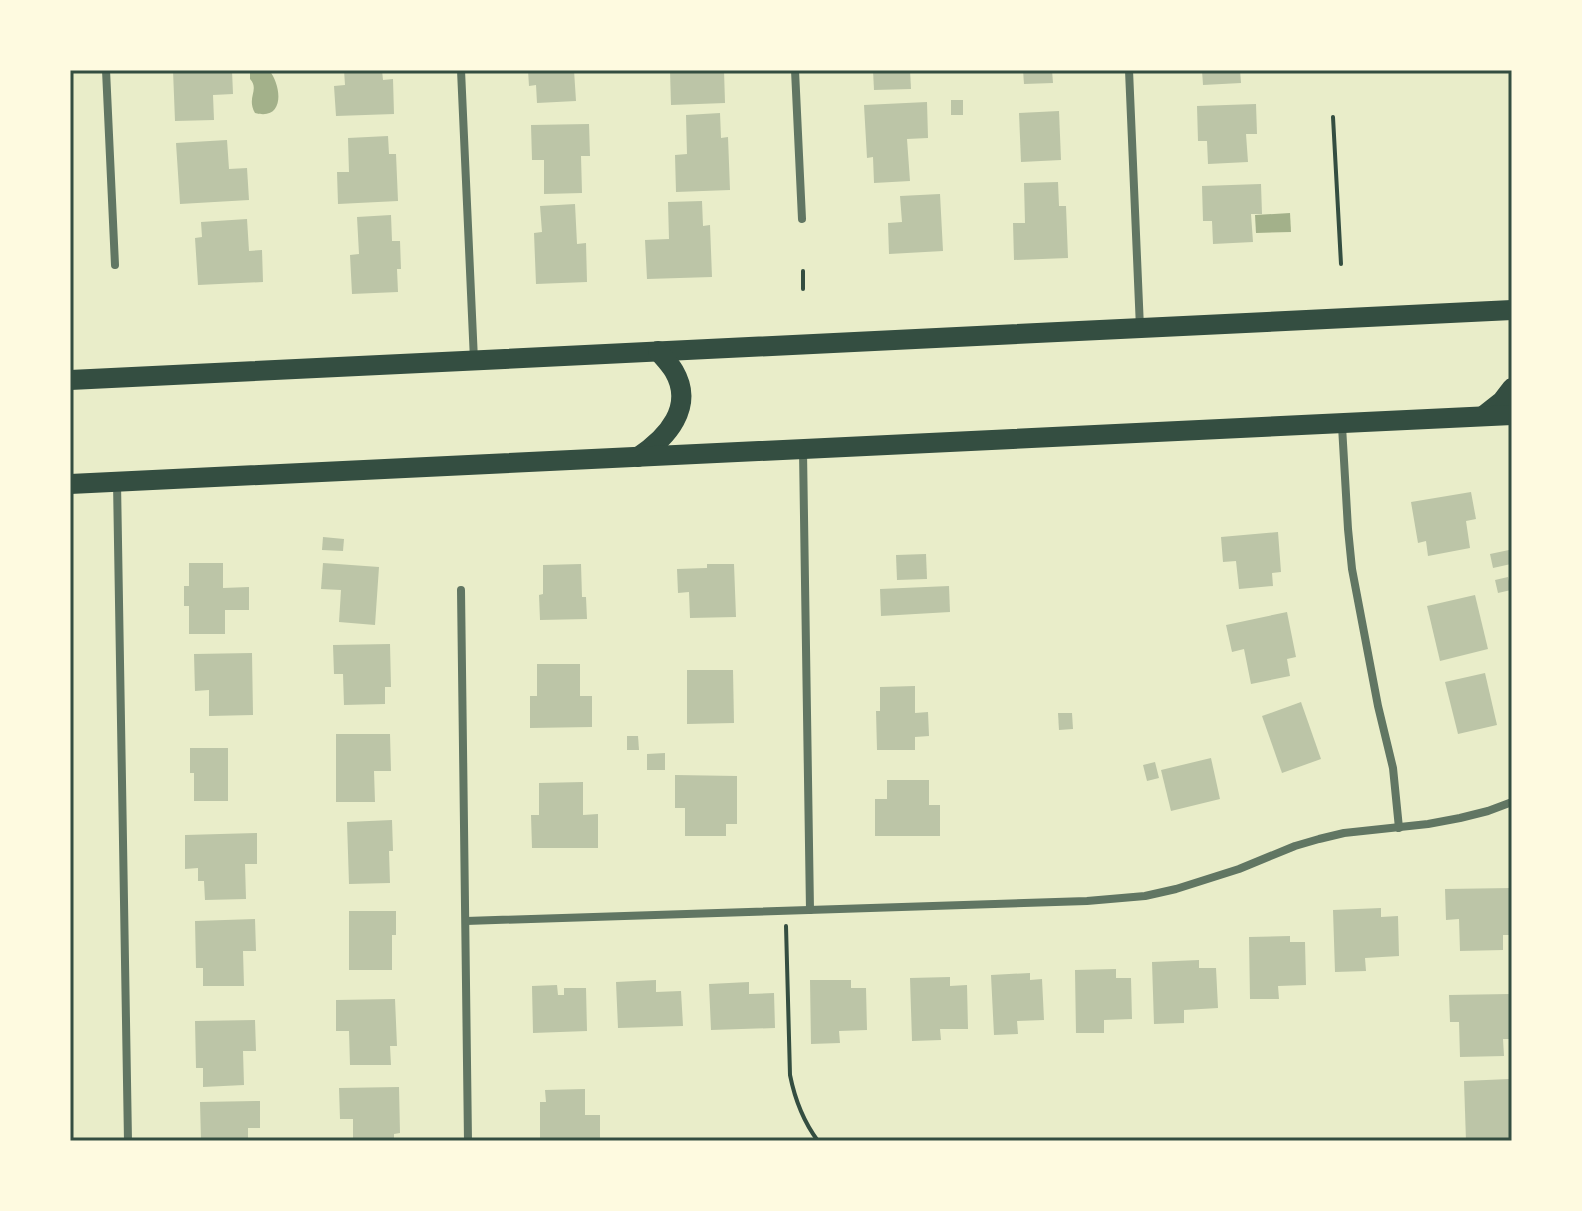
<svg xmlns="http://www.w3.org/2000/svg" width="1582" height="1211" viewBox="0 0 1582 1211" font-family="'Archivo Narrow',sans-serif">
  <rect width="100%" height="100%" fill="#e9edc9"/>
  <!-- water -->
  <g fill="#a3b18a">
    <path d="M252 70H269C282 86 285 121 255 113 246 97 260 90 250 79V72Z"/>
    <polygon points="1290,213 1291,232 1256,233 1255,215"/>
  </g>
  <!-- building -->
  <g fill="#bcc5a7">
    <polygon points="173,70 232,70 233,94 213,95 214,120 175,121"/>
    <polygon points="344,70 382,70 383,80 393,79 394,114 336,116 334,86 345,85"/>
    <polygon points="528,70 574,70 576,101 537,103 536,85 529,86"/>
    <polygon points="670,70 724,70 725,103 671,105"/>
    <polygon points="873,70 910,70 911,89 874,90"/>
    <polygon points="1023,70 1052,70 1053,83 1024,84"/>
    <polygon points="1202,70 1240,70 1241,83 1203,85"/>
    <rect x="951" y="100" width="12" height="15"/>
    <polygon points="927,102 928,138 907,139 910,181 874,183 873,157 867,158 864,105"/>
    <polygon points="1256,104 1257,134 1246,134 1248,162 1208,164 1207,141 1198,141 1197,106"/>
    <polygon points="1059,111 1061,160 1021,162 1019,113"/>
    <polygon points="720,113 721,138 728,137 730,190 676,192 675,155 687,154 686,115"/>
    <polygon points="589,124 590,156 581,156 582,193 544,194 544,160 532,160 531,125"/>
    <polygon points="388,136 389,154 396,154 398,201 338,204 337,172 349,172 348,138"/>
    <polygon points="227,140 229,169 247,168 249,200 180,204 176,143"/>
    <polygon points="1058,182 1059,206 1066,206 1068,258 1014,260 1013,223 1025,223 1024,183"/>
    <polygon points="1261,184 1262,214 1251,214 1253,242 1213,244 1212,221 1203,221 1202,186"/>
    <polygon points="940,194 943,251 889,254 888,223 902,222 900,196"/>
    <polygon points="702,201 703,226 710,225 712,277 647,279 645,240 669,239 668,202"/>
    <polygon points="575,204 577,244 586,243 587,282 536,284 534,233 542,232 540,206"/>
    <polygon points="391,215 392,241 400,241 401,269 397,269 398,292 352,294 350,255 359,254 357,217"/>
    <polygon points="247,219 249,251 262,250 263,282 198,285 195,238 202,237 201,222"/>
    <polygon points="1471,492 1476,519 1466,521 1470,548 1428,556 1426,541 1418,543 1411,502"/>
    <polygon points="1278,532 1281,572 1272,573 1273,586 1239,589 1236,561 1223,562 1221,537"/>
    <polygon points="323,537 344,539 343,551 322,550"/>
    <polygon points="1509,550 1511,564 1493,568 1490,554"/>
    <polygon points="926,554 927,579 897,580 896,555"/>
    <polygon points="189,563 223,563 223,588 249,587 249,610 225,610 225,634 189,634 189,606 184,606 184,586 189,586"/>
    <polygon points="323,563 379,567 375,625 339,622 341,590 321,589"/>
    <polygon points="581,564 582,597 586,597 587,619 540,620 539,595 543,594 543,565"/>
    <polygon points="707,564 734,564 736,617 690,618 689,592 678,593 677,569 707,568"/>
    <polygon points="1508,577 1511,590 1498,593 1495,580"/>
    <polygon points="949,586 950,612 881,616 880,589"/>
    <polygon points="1475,595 1488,649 1440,661 1427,606"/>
    <polygon points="1287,612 1296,657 1287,659 1290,676 1251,684 1244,649 1232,652 1226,625"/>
    <polygon points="390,644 391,687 385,687 385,704 344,705 343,674 334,674 333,645"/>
    <polygon points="252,653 253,715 209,716 209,690 195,691 194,654"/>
    <polygon points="537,664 580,664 580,696 592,696 592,727 530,728 530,696 537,696"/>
    <polygon points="687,670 733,670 734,723 687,724"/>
    <polygon points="1485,673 1497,725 1458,734 1445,682"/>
    <polygon points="915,686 915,713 928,712 929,736 915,737 915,750 877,750 876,711 880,711 880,687"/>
    <polygon points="1301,702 1321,759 1282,773 1262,716"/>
    <polygon points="1058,713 1072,713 1073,729 1059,730"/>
    <polygon points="336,734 390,734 391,771 374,771 375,802 336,802"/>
    <polygon points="627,736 638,736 639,750 627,750"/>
    <polygon points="190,748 228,748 228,801 194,801 194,773 190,773"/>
    <polygon points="665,753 665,770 647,770 647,754"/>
    <polygon points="1211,758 1220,799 1171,811 1161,770"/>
    <polygon points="1155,762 1159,778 1147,781 1143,765"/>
    <polygon points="675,775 737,776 737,824 726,824 726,836 685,836 685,808 675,808"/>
    <polygon points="887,780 929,780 929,805 940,805 940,836 875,836 875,799 887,799"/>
    <polygon points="583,782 583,815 598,814 598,848 532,848 531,815 539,815 539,783"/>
    <polygon points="392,820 393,851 389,851 390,883 349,884 347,822"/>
    <polygon points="257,833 257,864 245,864 246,899 205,900 204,881 198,881 198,868 185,869 185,835"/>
    <polygon points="1512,888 1512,935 1503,935 1503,950 1460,951 1459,919 1446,920 1445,889"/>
    <polygon points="1381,908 1381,917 1398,916 1399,956 1365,958 1366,971 1335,972 1333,910"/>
    <polygon points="349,911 396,911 396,935 392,935 392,970 349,970"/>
    <polygon points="255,919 256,951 243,951 244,986 203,986 203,968 196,968 195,921"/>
    <polygon points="1290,936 1290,942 1305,942 1306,985 1278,986 1279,999 1250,999 1249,937"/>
    <polygon points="1199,960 1199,968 1216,968 1218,1008 1184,1010 1184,1023 1154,1024 1152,962"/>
    <polygon points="1116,969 1116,978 1131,978 1132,1019 1104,1020 1104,1033 1076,1033 1075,970"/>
    <polygon points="1030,973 1030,980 1042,979 1044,1020 1017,1021 1018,1034 994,1035 991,975"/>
    <polygon points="950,977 950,986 967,985 968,1029 940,1029 941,1040 912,1041 910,978"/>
    <polygon points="656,980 656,992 681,991 683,1026 618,1028 616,982"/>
    <polygon points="810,980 851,980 851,988 866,988 867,1030 839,1031 840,1043 811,1044"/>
    <polygon points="749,982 749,994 774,993 775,1028 711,1030 709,984"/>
    <polygon points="557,985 558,995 564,995 564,988 586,988 587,1031 533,1033 532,986"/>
    <polygon points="1509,994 1510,1039 1503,1039 1504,1056 1460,1057 1459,1022 1450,1022 1449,995"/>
    <polygon points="395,999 397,1046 390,1046 391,1065 350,1065 349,1031 336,1031 336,1000"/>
    <polygon points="255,1020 256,1051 243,1051 244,1085 203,1087 203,1068 196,1068 195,1021"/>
    <polygon points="1509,1079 1511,1140 1466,1141 1464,1081"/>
    <polygon points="399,1087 400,1133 394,1134 394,1141 353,1141 353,1119 340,1119 339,1088"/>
    <polygon points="585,1089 585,1115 600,1115 600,1139 583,1139 583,1141 540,1141 540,1102 546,1102 545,1090"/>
    <polygon points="260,1101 260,1128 248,1128 248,1141 201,1141 200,1102"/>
  </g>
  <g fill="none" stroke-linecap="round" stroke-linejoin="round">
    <!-- path -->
    <g stroke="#344e41" stroke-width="4">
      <polyline points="1333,117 1341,264"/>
      <polyline points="803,271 803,289"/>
      <path d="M786 926 790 1075C795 1100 803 1121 818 1141"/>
    </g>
    <!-- minor -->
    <g stroke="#617663" stroke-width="8">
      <polyline points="106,70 115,265"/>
      <polyline points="461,70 474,360"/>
      <polyline points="795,70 802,219"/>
      <polyline points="1129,70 1140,328"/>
      <polyline points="1342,426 1348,529 1352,569 1378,706 1393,768 1399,828"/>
      <polyline points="803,451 810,910"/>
      <polyline points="117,482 128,1141"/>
      <polyline points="461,590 468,1141"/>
      <polyline points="466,921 1087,901 1145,896 1176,889 1239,869 1295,846 1319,839 1344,833 1428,824 1460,818 1488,811 1512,802"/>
    </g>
    <!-- primary -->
    <g stroke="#344e41" stroke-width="20">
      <polyline points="70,380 1512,310"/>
      <polyline points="1483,416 1502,401 1512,388"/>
      <path d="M638 457C667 438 695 407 674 371 670 364 664 358 658 351"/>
      <polyline points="70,484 1512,415"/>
    </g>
  </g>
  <!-- border -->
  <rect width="1582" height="1211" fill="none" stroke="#fefae0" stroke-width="144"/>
  <rect x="72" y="72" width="1438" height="1067" fill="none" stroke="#344e41" stroke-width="3"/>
</svg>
